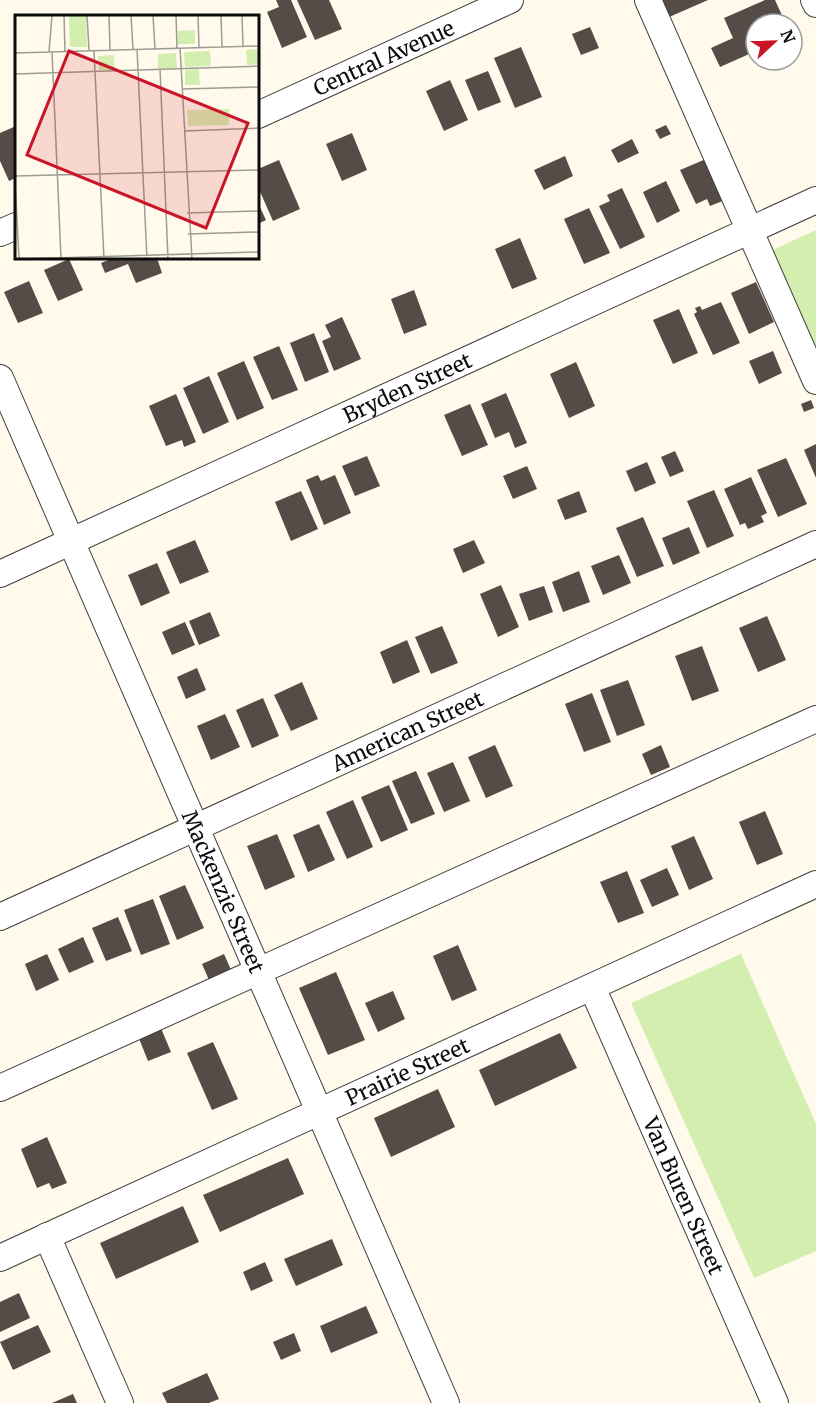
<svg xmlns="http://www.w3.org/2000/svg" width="816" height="1403" viewBox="0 0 816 1403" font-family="Merriweather,serif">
  <rect width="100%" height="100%" fill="#fffaeb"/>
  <!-- green -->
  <g fill="#d4eeb0">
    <polygon points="816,230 816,355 766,253"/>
    <polygon points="741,954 816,1124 816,1251 754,1278 631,1003"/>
  </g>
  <!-- building -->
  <g fill="#564c47">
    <polygon points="276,0 291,0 307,37 282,48 267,12 279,7"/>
    <polygon points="297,0 329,0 342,29 315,40"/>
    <polygon points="659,0 708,0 667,18"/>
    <polygon points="765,0 775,0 786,24 756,24 756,51 720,67 711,48 733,38 724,18"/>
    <polygon points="590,27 599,48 581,55 572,34"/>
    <polygon points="521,47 542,97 515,108 494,58"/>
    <polygon points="488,71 501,102 478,111 465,80"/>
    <polygon points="450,80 468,120 444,131 426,91"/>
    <polygon points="666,125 671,134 660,139 655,130"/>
    <polygon points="16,126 16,178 9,181 0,161 0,133"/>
    <polygon points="352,133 367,170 342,181 326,144"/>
    <polygon points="632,139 639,153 618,163 611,150"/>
    <polygon points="565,156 573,176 544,190 534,170"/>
    <polygon points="706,159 725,200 710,206 707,199 696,204 680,170"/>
    <polygon points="279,160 300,209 273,221 258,187 258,169"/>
    <polygon points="666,181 680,211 657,223 643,192"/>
    <polygon points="622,188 645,237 620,249 599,206 610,201 607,195"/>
    <polygon points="258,203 266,220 258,224"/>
    <polygon points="589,208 610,253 584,264 564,219"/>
    <polygon points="520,238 537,279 512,289 495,249"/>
    <polygon points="113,258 157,258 162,273 136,283 128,264 105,273 101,263"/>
    <polygon points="69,259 83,290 58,301 44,270"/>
    <polygon points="29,281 43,313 18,323 4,292"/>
    <polygon points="756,282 774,322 749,334 731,293"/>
    <polygon points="414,290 427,325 404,334 391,299"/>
    <polygon points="721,302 740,343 713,355 694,314 697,312 695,308 700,306 702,310"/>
    <polygon points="679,309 698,353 673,364 653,320"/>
    <polygon points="342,317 361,359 334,371 322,341 331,337 325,325"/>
    <polygon points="314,333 329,372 305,382 290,343"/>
    <polygon points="279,346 298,390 272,400 253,357"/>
    <polygon points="773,351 782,373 759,384 749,361"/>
    <polygon points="244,361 264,408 237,420 217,373"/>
    <polygon points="576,362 595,406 569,418 550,374"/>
    <polygon points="209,376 229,422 203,434 183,388"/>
    <polygon points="506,393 527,443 515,448 509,432 495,438 481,404"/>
    <polygon points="176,394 196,442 184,447 182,440 166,446 149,406"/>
    <polygon points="811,400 814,408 804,412 801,404"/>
    <polygon points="470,404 488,445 462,456 444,415"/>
    <polygon points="816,444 816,478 804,450"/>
    <polygon points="675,451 684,471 670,477 661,457"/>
    <polygon points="367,456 380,486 355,496 342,466"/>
    <polygon points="786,458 807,504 778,517 757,470"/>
    <polygon points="647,462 656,483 635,492 626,471"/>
    <polygon points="527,466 537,489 513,499 503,476"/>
    <polygon points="318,475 321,481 335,475 351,513 324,525 306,480"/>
    <polygon points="751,477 767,513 761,516 764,522 748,529 745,523 740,525 724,489"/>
    <polygon points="714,490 734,536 707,548 687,501"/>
    <polygon points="301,491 318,529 291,541 275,502"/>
    <polygon points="579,491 587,512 565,520 557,500"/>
    <polygon points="643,517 664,566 637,577 616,528"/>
    <polygon points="689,527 700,553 673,565 662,538"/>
    <polygon points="195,540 209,572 180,584 166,552"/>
    <polygon points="474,540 485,563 463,573 453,549"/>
    <polygon points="619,555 631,583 603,595 591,566"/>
    <polygon points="157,563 170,593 141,606 128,575"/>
    <polygon points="579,571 590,602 563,612 552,582"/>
    <polygon points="501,585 519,627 498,637 480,594"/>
    <polygon points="544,586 553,612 529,621 519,594"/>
    <polygon points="210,612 220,636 199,645 189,621"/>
    <polygon points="767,616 786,660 758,672 739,628"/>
    <polygon points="185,622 195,645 172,655 162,632"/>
    <polygon points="442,626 458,663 431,674 415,637"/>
    <polygon points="407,640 420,672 393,684 380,652"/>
    <polygon points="702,646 719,691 692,701 675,656"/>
    <polygon points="197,668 206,690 186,699 177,677"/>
    <polygon points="628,680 645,725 617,736 600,690"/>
    <polygon points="302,682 318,719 291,731 274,695"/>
    <polygon points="592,693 611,742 584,752 565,704"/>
    <polygon points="263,698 279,736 252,748 236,710"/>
    <polygon points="225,714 240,747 211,760 197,726"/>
    <polygon points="495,745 513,786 486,798 468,757"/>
    <polygon points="661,745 670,767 651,775 642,754"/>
    <polygon points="453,762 470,801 444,812 427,773"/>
    <polygon points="416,771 435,814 411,824 392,781"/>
    <polygon points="389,785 408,830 381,842 361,797"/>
    <polygon points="353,800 373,847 347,859 326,812"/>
    <polygon points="765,811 783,854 757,865 739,822"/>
    <polygon points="319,824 335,860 308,872 293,835"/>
    <polygon points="277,834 295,877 265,890 247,846"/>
    <polygon points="694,836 713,879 689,890 671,846"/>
    <polygon points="667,868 679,895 652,907 640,880"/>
    <polygon points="627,871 644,913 618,923 600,882"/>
    <polygon points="185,885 204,928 177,940 159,896"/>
    <polygon points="153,899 170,944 141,955 124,910"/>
    <polygon points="118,917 132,951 106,961 92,928"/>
    <polygon points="83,937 94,962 69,973 58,949"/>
    <polygon points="458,945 477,990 452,1001 433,956"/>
    <polygon points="47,954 59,980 36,991 25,964"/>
    <polygon points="224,954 231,970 209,980 202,964"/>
    <polygon points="336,972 365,1040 328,1055 299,988"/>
    <polygon points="393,991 405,1019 378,1032 365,1003"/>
    <polygon points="160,1026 171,1052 148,1061 138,1036"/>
    <polygon points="560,1033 577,1068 495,1106 479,1070"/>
    <polygon points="213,1042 238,1099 212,1110 187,1053"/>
    <polygon points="438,1089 455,1127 391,1157 374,1118"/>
    <polygon points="47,1137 67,1183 52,1189 49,1183 37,1188 21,1149"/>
    <polygon points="288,1158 304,1194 220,1232 203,1195"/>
    <polygon points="183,1206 199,1242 116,1279 100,1243"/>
    <polygon points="332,1239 343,1265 296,1286 284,1259"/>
    <polygon points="265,1262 273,1281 251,1291 243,1272"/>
    <polygon points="19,1293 30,1318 0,1332 0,1302"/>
    <polygon points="366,1306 378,1333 331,1353 320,1326"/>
    <polygon points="38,1325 51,1352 13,1370 0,1342"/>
    <polygon points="294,1333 301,1351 281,1360 273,1342"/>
    <polygon points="207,1373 219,1399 209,1403 167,1403 162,1393"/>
    <polygon points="73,1394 77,1403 52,1403"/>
  </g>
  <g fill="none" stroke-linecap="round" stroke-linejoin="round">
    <defs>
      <g id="minor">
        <polyline points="648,0 816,381"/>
        <polyline points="814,0 816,4"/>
        <path id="s1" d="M258 115 510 0"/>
        <polyline points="0,233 16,226"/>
        <path id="s2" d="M0 378 446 1403"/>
        <path id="s3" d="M0 574 816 200"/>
        <path id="s4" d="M0 917 816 544"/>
        <path id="s5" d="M592 987 775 1403"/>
        <polyline points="0,1088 816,719"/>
        <polyline points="47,1236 120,1403"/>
        <path id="s6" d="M0 1258 816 884"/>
      </g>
    </defs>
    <!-- minor casing -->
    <use href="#minor" stroke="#3f3f3f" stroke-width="28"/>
    <!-- minor -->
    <use href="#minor" stroke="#fff" stroke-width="26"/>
  </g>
  <g text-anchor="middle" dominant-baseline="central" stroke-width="6" stroke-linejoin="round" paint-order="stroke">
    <!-- street labels -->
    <g font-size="21" fill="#0c0c0c" stroke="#fff">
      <text stroke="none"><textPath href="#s1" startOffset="138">Central Avenue</textPath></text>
      <text stroke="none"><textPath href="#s3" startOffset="448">Bryden Street</textPath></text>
      <text stroke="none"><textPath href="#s4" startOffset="448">American Street</textPath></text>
      <text stroke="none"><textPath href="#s2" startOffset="560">Mackenzie Street</textPath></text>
      <text stroke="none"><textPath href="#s6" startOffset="448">Prairie Street</textPath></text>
      <text stroke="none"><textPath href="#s5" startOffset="228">Van Buren Street</textPath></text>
    </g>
  </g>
  <!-- overview -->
  <g transform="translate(15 15)">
    <rect width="244" height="244" fill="#fffaeb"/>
    <path d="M54 0H71L72 32H55ZM180 15V29H163V16ZM244 34V49L232 50 231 35ZM195 36 196 51 170 52 169 37ZM161 38 162 53 143 54V39ZM99 40 100 55 84 56 83 41ZM184 54 185 70H170V55ZM214 94V110L173 111 172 95Z" fill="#d4eeb0"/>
    <path fill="none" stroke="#9e9b92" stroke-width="1.5" d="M49 0 50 37M72 0 74 35M94 0 95 35M116 0 118 35M138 0 140 34M161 0 162 33M183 0 184 33M206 0 207 32M227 0 228 31M165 33 177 244M122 34 132 244M79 36 89 244M34 37 37 0M37 37 46 243M0 38 245 31M145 54 153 244M0 59 245 51M167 74 245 72M169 116 245 113M0 161 245 155M0 166 4 243M172 198 245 196M173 219 245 217M4 244 245 237"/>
    <path fill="#ca1529" fill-opacity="0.15" stroke="#ca1529" stroke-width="3" d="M54 36 233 108 191 213 12 140Z"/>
    <rect width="244" height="244" fill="none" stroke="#0c0c0c" stroke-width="3"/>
  </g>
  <!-- north arrow -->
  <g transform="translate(774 42) rotate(68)"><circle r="28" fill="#ffffff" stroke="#9e9e9e" stroke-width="1.5"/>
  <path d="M0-4.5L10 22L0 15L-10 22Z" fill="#ca1529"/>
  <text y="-9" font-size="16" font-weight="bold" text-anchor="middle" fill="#0c0c0c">N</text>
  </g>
</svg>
